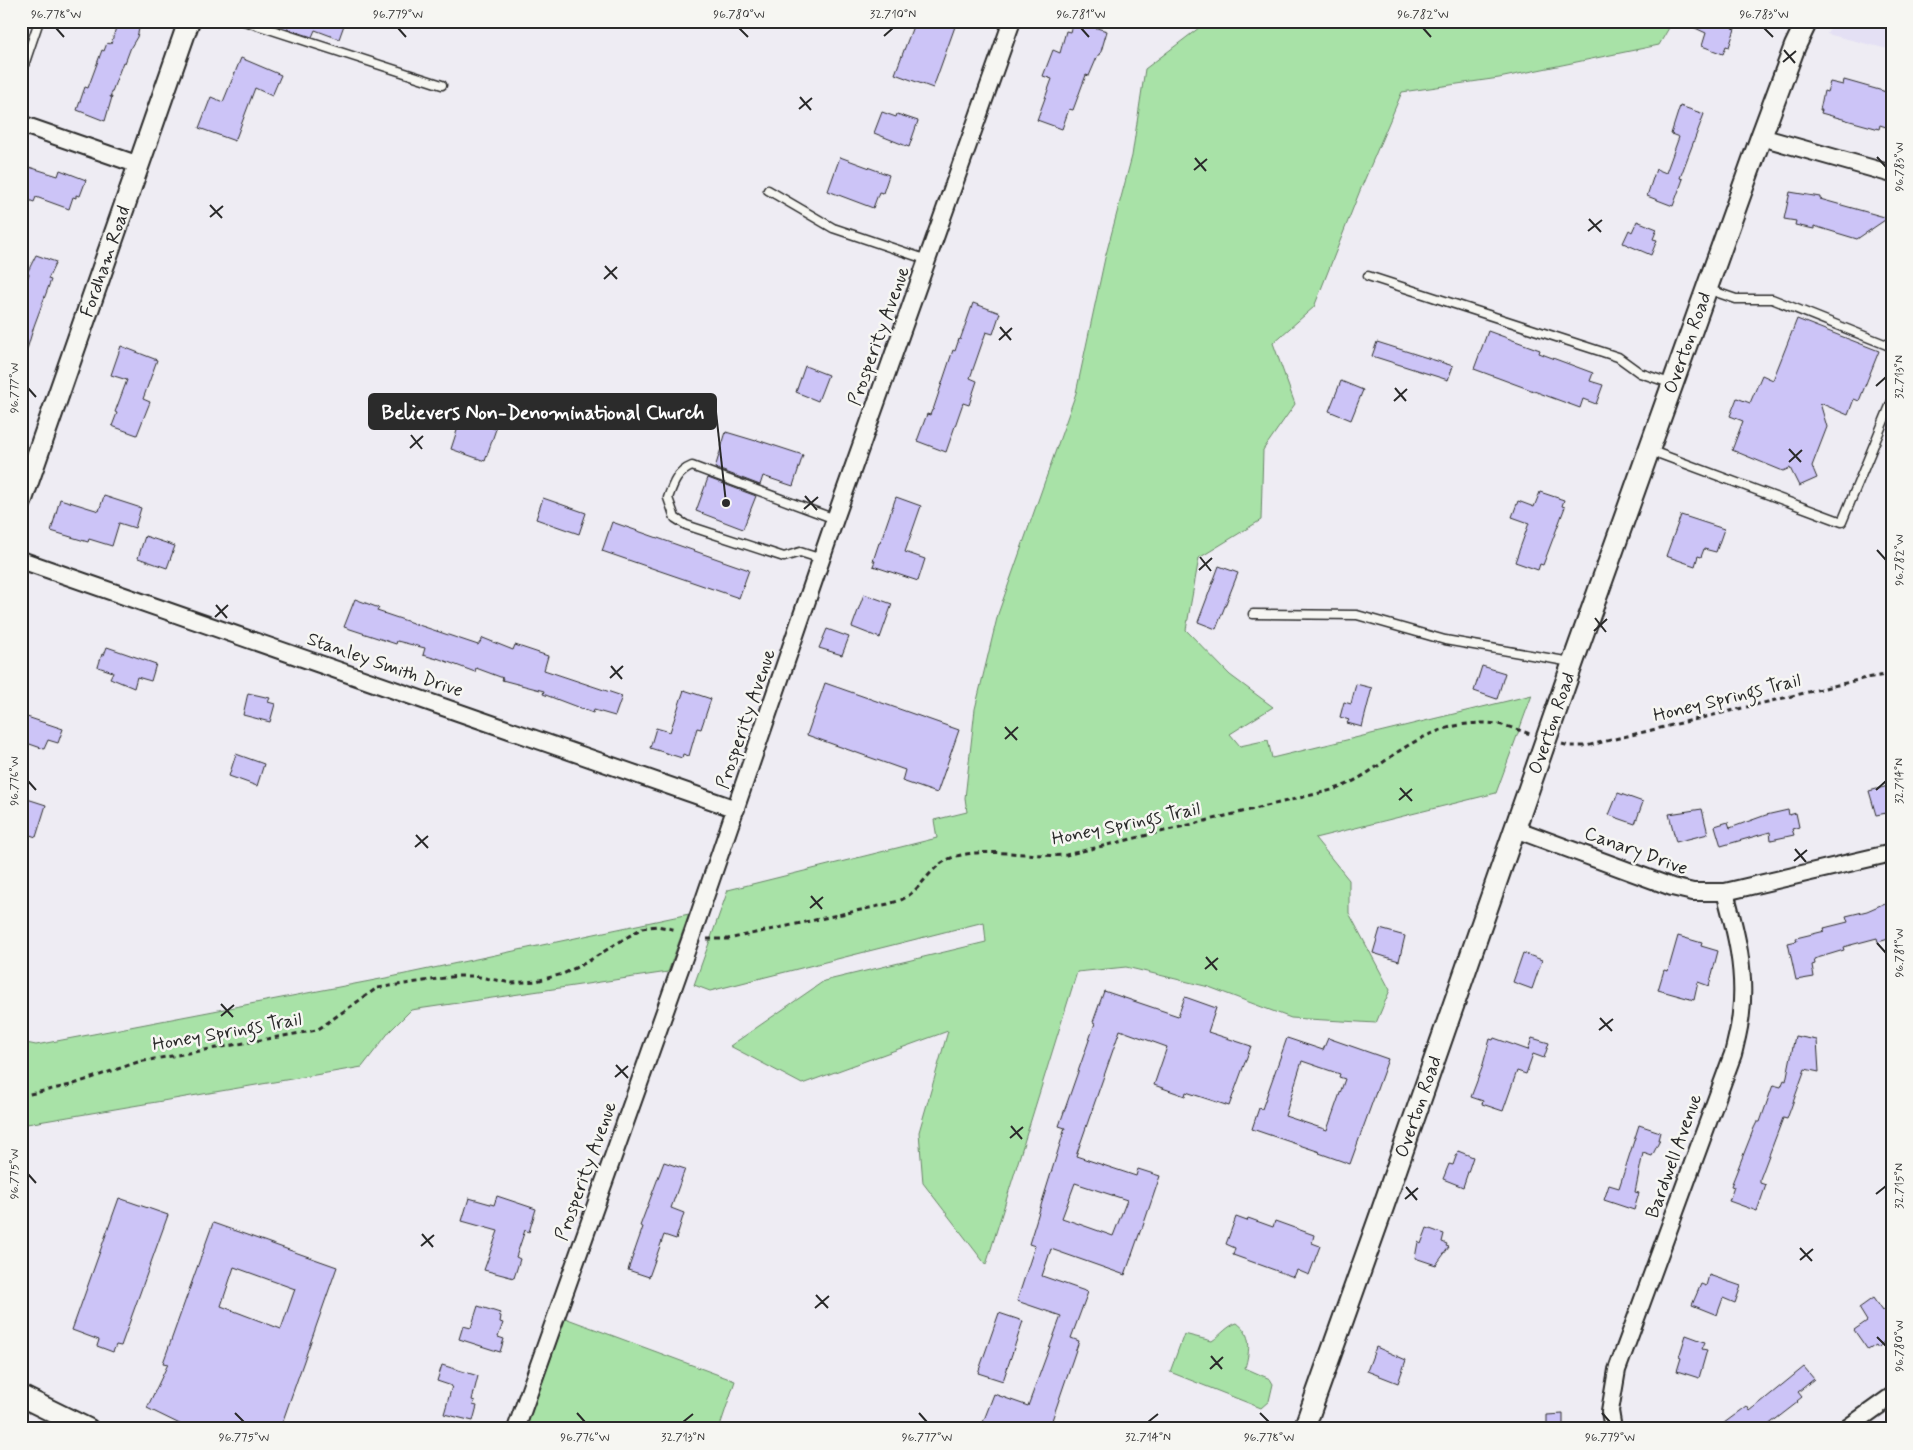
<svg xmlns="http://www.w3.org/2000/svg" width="1913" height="1450" viewBox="0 0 1913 1450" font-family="Mynerve,sans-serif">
  <rect width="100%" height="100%" fill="#eeecf3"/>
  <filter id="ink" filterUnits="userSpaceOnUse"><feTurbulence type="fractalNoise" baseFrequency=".02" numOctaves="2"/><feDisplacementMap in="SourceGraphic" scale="10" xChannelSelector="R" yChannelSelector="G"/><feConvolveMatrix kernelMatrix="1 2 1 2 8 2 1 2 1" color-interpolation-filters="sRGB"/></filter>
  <g filter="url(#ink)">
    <!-- built -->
    <polygon fill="#e4e0f4" points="1834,21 1892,21 1892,50 1827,34"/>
    <!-- green -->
    <g fill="#a8e2a7" stroke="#6a8669">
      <polygon points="1208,21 1673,21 1659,45 1499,78 1402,92 1359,193 1314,307 1273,343 1295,404 1263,450 1261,520 1199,558 1186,630 1230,675 1273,707 1230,734 1240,746 1268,740 1272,758 1532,695 1496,793 1315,838 1349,880 1349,913 1390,990 1376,1023 1291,1018 1209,987 1126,967 1077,972 986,1265 923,1183 919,1132 948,1031 802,1084 730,1046 824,981 986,942 984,922 710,991 694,985 728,890 937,838 934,820 967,812 965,798 975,709 998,614 1076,393 1105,258 1132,156 1145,69"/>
      <polygon points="689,914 668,972 411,1010 390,1031 362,1067 21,1125 21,1042 36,1045 391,977"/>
      <polygon points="565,1318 735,1381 719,1429 526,1429"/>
      <path d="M1237 1323C1252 1334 1250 1350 1245 1368L1270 1379 1273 1384 1269 1401 1261 1408 1170 1372 1184 1334 1212 1341C1221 1335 1227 1326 1237 1323Z"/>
    </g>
    <!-- building -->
    <g fill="#ccc4f7" stroke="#2b2b2b" fill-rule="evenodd">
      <polygon points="118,21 141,21 137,37 131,47 125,63 123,62 110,97 112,97 105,121 77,110 85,87 88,88 102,50 104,51 107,43 111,44"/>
      <polygon points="263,21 333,21 344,25 339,39 315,30 312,37"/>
      <polygon points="915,21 957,21 933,88 895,74"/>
      <polygon points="1073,21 1107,31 1100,55 1098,55 1089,76 1086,75 1073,110 1069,109 1062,129 1037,120 1052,79 1043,76 1053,50 1060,53 1066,31 1070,32"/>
      <polygon points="1680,21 1735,21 1732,28 1735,29 1729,47 1726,46 1723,54 1702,46 1706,33"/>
      <polygon points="241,58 281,75 272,96 255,88 235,141 199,128 211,97 223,102"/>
      <polygon points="1844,80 1890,93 1887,105 1892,106 1892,129 1880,125 1879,129 1821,113 1822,110 1820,110 1824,91 1827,92 1830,82 1843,85"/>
      <polygon points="1680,106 1704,114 1680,178 1683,179 1673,206 1647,196 1656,169 1666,173 1679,137 1671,134"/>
      <polygon points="882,112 896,117 897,114 918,121 909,147 874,133"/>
      <polygon points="840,157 889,175 883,193 879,192 873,208 828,191"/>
      <polygon points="29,167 58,176 60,170 86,180 80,196 76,195 76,198 73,197 69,209 36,197 34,202 21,197 21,189"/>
      <polygon points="1790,192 1820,197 1820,199 1888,218 1857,239 1814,226 1814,229 1795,225 1796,221 1784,219"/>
      <polygon points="1637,221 1657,229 1653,239 1657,240 1651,255 1623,243 1629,230 1632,232"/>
      <polygon points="36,255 56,262 48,279 51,280 34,326 25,356 21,356 21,296 29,274 27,273"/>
      <polygon points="973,303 1000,313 993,334 986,332 970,378 977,381 969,405 963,403 946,452 917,441 927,414 930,415 932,410 933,410 953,350 955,351 959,339 960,340"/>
      <polygon points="1797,319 1879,351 1859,401 1854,399 1848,415 1820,403 1827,427 1812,466 1817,478 1799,486 1790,468 1783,471 1732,450 1743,421 1730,416 1737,398 1750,403 1762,375 1773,380"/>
      <polygon points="1488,331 1540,350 1539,353 1593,373 1590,381 1603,385 1596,404 1583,399 1580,408 1474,369"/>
      <polygon points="1377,342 1453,366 1448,380 1372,356"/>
      <polygon points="121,346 157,360 143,399 150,402 137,435 112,426 117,413 115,412 127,380 111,375"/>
      <polygon points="805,366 828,375 818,401 796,392"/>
      <polygon points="1341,381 1363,390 1351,420 1329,411"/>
      <polygon points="461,418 496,429 485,461 451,449"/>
      <polygon points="726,432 756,441 757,440 803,455 793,486 763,476 760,485 715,468"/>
      <polygon points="708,478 756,496 743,529 696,511"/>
      <polygon points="1540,492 1564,500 1562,506 1565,507 1543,565 1540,564 1538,570 1515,562 1529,523 1512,517 1518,501 1534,507"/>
      <polygon points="104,496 141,508 135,528 119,523 112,546 89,539 88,542 51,531 60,499 99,511"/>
      <polygon points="896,497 921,506 905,552 925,559 918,581 873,566 875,561 873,561 879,543 880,543"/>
      <polygon points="543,498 586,513 579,534 536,519"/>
      <polygon points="1681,515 1724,529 1716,552 1704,549 1701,557 1698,556 1695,566 1666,556"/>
      <polygon points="612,522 749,570 739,598 602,551"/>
      <polygon points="145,536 175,546 167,568 138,558"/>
      <polygon points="1219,566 1238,573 1216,629 1198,622"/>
      <polygon points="864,594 892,604 880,638 852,627"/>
      <polygon points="355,599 379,608 377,611 478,645 483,638 513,650 515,645 548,656 544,670 622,696 615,716 594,710 593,713 543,694 544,691 502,680 503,678 476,668 475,672 437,658 437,659 423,655 425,648 397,641 396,644 344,627"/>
      <polygon points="827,629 849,637 842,655 819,648"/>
      <polygon points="107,647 156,664 151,681 137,677 134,688 110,678 113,672 98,667 102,654 104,655"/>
      <polygon points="1482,666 1505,673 1497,699 1474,691"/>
      <polygon points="825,683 959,730 937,793 902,781 905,770 807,735"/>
      <polygon points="1356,684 1372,688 1362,727 1347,723 1349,720 1340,717 1344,702 1351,704"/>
      <polygon points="684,690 711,699 701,729 697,728 689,756 683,754 682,758 650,748 656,728 670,732"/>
      <polygon points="248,693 270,698 268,702 275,704 270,722 243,715"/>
      <polygon points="21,715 63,729 58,743 48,740 44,749 21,741"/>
      <polygon points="236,754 264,764 257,786 229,776"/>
      <polygon points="1892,785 1892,812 1876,815 1869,791"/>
      <polygon points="1618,793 1643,802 1635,824 1609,815"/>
      <polygon points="21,797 46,805 36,837 21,832"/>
      <polygon points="1702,809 1708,834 1676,842 1669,814"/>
      <polygon points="1788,810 1789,815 1796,813 1799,827 1792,829 1794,835 1771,840 1770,832 1721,846 1715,826 1728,822 1730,828 1766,815"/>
      <polygon points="1892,900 1892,938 1878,942 1877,938 1843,947 1844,950 1814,959 1815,964 1812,965 1814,977 1796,980 1788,943 1797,941 1796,938 1825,931 1824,928 1848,922 1846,916 1867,911"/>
      <polygon points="1380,929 1405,936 1399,961 1373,953"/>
      <polygon points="1678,936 1702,943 1701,946 1718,951 1709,986 1698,982 1694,1000 1658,990 1664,970 1668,971"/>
      <polygon points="1523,953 1542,960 1532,989 1513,982"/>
      <path d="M1104 991 1178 1016 1185 997 1216 1008 1208 1032 1251 1046 1229 1106 1186 1092 1185 1096 1154 1085 1167 1047 1120 1030 1076 1156 1136 1176 1138 1169 1160 1176 1142 1229H1141L1125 1275 1051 1249 1042 1276 1088 1292 1071 1338 1079 1341 1049 1429H991L982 1425 994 1394 1028 1406 1061 1316 1017 1301 1035 1246 1029 1244 1065 1128 1059 1126 1095 1023 1093 1022ZM1075 1183 1127 1200 1113 1236 1062 1218Z"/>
      <polygon points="1795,1036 1817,1040 1819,1072 1805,1069 1787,1119 1783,1118 1760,1179 1760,1183 1766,1185 1757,1211 1729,1201 1734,1187 1731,1186 1754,1128 1757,1122 1760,1122 1773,1085 1781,1087 1784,1080 1786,1081"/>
      <path d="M1287 1038 1323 1050 1328 1038 1388 1059 1350 1164 1319 1153 1320 1152 1252 1129 1259 1108 1262 1109ZM1302 1061 1340 1074 1339 1077 1345 1079 1327 1130 1285 1116Z"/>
      <polygon points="1494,1038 1528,1050 1532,1038 1549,1043 1544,1058 1533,1054 1526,1074 1517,1071 1503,1111 1482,1104 1483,1101 1471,1097 1482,1068 1490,1039 1493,1040"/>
      <polygon points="1639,1125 1660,1132 1658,1140 1660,1140 1652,1156 1643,1153 1635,1192 1639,1193 1634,1210 1604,1200 1609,1185 1619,1188"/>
      <polygon points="1458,1151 1473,1157 1463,1187 1443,1179 1449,1164 1453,1165"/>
      <polygon points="664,1162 685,1169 671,1208 684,1213 676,1239 664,1235 649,1277 628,1270 643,1227 640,1226"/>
      <polygon points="497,1196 536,1209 529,1232 525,1230 516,1257 520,1259 514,1278 484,1270 498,1231 462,1221 469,1198 494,1205"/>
      <polygon points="119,1198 168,1215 121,1346 116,1345 113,1352 97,1346 99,1340 72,1330"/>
      <polygon points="1236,1217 1247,1221 1248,1218 1273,1227 1275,1221 1314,1235 1312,1243 1320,1246 1309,1275 1297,1270 1294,1277 1233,1255 1235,1248 1226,1244"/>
      <path d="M213 1223 337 1267 280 1429H190L147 1408 168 1364 163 1363ZM234 1267 295 1289 281 1329 221 1306Z"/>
      <polygon points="1427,1228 1444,1234 1442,1242 1447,1244 1446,1246 1449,1247 1436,1265 1415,1258 1418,1242 1421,1244"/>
      <polygon points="1709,1275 1741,1286 1735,1303 1723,1298 1717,1315 1692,1305 1701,1284 1706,1286"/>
      <polygon points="1873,1298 1882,1311 1892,1304 1892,1333 1878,1348 1876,1345 1868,1350 1854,1330 1867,1321 1859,1308"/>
      <polygon points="478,1306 500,1313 499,1315 501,1316 500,1322 503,1323 498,1337 504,1339 500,1352 459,1339 463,1326 471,1328"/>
      <polygon points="999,1313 1023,1321 1003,1381 978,1373"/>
      <polygon points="1686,1335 1705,1342 1702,1349 1707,1350 1699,1378 1677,1371 1681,1358 1679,1357"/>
      <polygon points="1376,1347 1406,1360 1398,1383 1367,1371"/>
      <polygon points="442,1365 478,1376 472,1400 475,1401 473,1405 477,1406 473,1421 444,1414 452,1386 437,1381"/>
      <polygon points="1804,1367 1814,1379 1798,1392 1802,1397 1797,1401 1798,1402 1763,1429 1716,1429 1747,1406 1750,1411"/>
      <polygon points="1563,1414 1563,1429 1547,1429 1547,1415"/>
    </g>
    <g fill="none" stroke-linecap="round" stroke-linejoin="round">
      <defs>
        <g id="service">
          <polyline points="244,21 442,85"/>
          <polyline points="21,74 39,21"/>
          <polyline points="768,190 833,228 928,260"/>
          <polyline points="1368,276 1618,357 1640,373 1673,384"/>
          <polyline points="1707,289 1736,299 1772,299 1892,347"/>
          <polyline points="1649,450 1842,522 1892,401"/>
          <path d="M822 559 800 552 784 557 686 525 675 518 668 498C673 484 677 472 692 466L835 519"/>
          <polyline points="1253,614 1357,615 1445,640 1571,662"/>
        </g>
        <g id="minor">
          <polyline points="21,124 139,165"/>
          <polyline points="1761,137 1892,174"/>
          <polyline points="21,560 736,809"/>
          <polyline points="1515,829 1672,887 1693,892 1725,892 1892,853"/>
          <polyline points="516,1429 692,935 835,519 1012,21"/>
          <path d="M1613 1429 1610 1411 1617 1370 1733 1054C1736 1041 1740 1027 1741 1013 1746 971 1736 932 1725 892"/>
          <polyline points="1846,1429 1892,1396"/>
        </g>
        <g id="tertiary">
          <path id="s1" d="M21 502 189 21"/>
          <polyline points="21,1396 88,1429"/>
          <path id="s2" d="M1304 1429 1380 1216 1573 662 1761 137 1795 46 1807 21"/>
        </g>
      </defs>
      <!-- service casing -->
      <use href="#service" stroke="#2b2b2b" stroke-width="11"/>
      <!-- minor casing -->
      <use href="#minor" stroke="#2b2b2b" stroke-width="20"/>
      <!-- tertiary casing -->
      <use href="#tertiary" stroke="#2b2b2b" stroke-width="24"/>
      <!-- path -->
      <g stroke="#2b2b2b" stroke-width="3" stroke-dasharray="5 4" stroke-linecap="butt">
        <polyline points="1562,744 1569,746 1586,746 1866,678 1892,674"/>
        <path d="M707 939H728L888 904C894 902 901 901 906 897 921 888 929 870 945 861 974 844 1032 858 1066 855L1332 790C1355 783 1372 770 1392 756 1423 734 1458 719 1497 724 1508 726 1519 730 1530 734"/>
        <polyline points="21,1096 71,1085 138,1062 317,1030 377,988 458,976 474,976 512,983 536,981 563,974 587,962 642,928 657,926 677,930"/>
      </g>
      <!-- service -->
      <use href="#service" stroke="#f6f6f2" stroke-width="8"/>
      <!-- minor -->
      <use href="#minor" stroke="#f6f6f2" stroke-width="16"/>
      <!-- tertiary -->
      <use href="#tertiary" stroke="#f6f6f2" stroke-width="20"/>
    </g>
  </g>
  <!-- ticks -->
  <path fill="none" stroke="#2b2b2b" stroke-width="2" d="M56 28 64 37M398 28 406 37M739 28 748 37M1081 28 1089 37M1423 28 1431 37M1764 28 1773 37M884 36 893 28M1784 50 1795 63M1783 62 1796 51M800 97 811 110M799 109 812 98M1877 157 1886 167M1195 158 1206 171M1194 170 1207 159M210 205 222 218M210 217 223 206M1589 219 1601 232M1588 231 1602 220M605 266 617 279M604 279 617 267M1000 327 1011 340M999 340 1012 328M1876 386 1886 377M28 388 36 397M1395 388 1406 401M1394 401 1407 389M411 435 422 449M410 448 423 436M1789 449 1801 462M1789 462 1802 450M805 496 817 510M804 509 818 497M1877 550 1886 560M1200 557 1211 571M1199 570 1212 558M216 605 227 618M215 617 228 605M1595 618 1606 632M1594 631 1607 619M611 666 622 679M610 678 623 666M1005 727 1017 740M1005 739 1018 727M28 781 36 790M1400 788 1412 801M1876 790 1886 781M1399 800 1412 789M416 835 428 848M415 847 428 836M1795 849 1806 862M1794 861 1807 850M811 896 822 909M810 908 823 897M1877 943 1886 953M1206 957 1217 970M1205 969 1218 958M221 1004 233 1017M221 1016 234 1005M1600 1018 1612 1031M1599 1030 1613 1019M616 1065 628 1078M615 1077 628 1066M1011 1126 1022 1139M1010 1138 1023 1127M28 1174 36 1183M1406 1187 1417 1200M1876 1194 1886 1186M1405 1199 1418 1188M422 1234 433 1247M421 1246 434 1235M1800 1248 1812 1261M1800 1260 1813 1249M816 1295 828 1308M815 1308 829 1296M1877 1337 1886 1346M1211 1356 1222 1369M1210 1369 1223 1357M235 1413 244 1422M577 1413 585 1422M919 1413 927 1422M1260 1413 1269 1422M1602 1413 1610 1422M683 1422 693 1414M1148 1422 1158 1414"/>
  <g text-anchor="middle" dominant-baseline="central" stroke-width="5" stroke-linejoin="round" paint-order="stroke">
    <!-- street labels -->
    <g font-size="19" fill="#2b2b2b" stroke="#f6f6f2">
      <text stroke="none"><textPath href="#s1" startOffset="255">Fordham Road</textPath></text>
      <text transform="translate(879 336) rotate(-70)">Prosperity Avenue</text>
      <text stroke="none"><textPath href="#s2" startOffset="1152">Overton Road</textPath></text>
      <text transform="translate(385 665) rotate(19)">Stanley Smith Drive</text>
      <text transform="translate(1727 698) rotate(-14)">Honey Springs Trail</text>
      <text transform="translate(746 719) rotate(-71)">Prosperity Avenue</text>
      <text stroke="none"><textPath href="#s2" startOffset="748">Overton Road</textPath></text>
      <text transform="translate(1126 824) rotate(-12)">Honey Springs Trail</text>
      <text transform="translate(1636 851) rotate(20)">Canary Drive</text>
      <text transform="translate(227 1032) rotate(-10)">Honey Springs Trail</text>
      <text stroke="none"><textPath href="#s2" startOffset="342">Overton Road</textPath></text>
      <text transform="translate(1674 1156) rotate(-70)">Bardwell Avenue</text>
      <text transform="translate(586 1171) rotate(-70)">Prosperity Avenue</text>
    </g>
  </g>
  <!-- callouts -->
  <path fill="none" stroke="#2b2b2b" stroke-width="2" d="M726 503L716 412"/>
  <circle fill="#2b2b2b" stroke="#f6f6f2" stroke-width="2" cx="726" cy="503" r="5"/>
  <rect fill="#2b2b2b" stroke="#2b2b2b" stroke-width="2" x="369" y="394" width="347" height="35" rx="5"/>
  <g font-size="20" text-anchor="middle" font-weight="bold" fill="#fff">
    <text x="543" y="419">Believers Non-Denominational Church</text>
  </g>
  <!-- margin -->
  <rect width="1913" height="1450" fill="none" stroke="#f6f6f2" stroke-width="55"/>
  <rect x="28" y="28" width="1858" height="1394" fill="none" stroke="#2b2b2b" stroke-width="2"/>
  <g font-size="12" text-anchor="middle" fill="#2b2b2b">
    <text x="56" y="18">96.778°W</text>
    <text x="398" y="18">96.779°W</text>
    <text x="739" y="18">96.780°W</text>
    <text x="893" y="18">32.710°N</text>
    <text x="1081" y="18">96.781°W</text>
    <text x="1423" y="18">96.782°W</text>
    <text x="1764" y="18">96.783°W</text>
    <text transform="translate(1899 167) rotate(-90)" y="4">96.783°W</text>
    <text transform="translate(1899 377) rotate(-90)" y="4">32.713°N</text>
    <text transform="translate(14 388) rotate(-90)" y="4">96.777°W</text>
    <text transform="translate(1899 560) rotate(-90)" y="4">96.782°W</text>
    <text transform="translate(14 781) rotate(-90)" y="4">96.776°W</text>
    <text transform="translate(1899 781) rotate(-90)" y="4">32.714°N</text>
    <text transform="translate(1899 953) rotate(-90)" y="4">96.781°W</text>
    <text transform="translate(14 1174) rotate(-90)" y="4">96.775°W</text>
    <text transform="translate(1899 1186) rotate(-90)" y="4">32.715°N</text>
    <text transform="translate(1899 1346) rotate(-90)" y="4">96.780°W</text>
    <text x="244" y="1441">96.775°W</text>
    <text x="585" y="1441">96.776°W</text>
    <text x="683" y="1441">32.713°N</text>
    <text x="927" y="1441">96.777°W</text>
    <text x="1148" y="1441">32.714°N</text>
    <text x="1269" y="1441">96.778°W</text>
    <text x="1610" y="1441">96.779°W</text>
  </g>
</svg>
